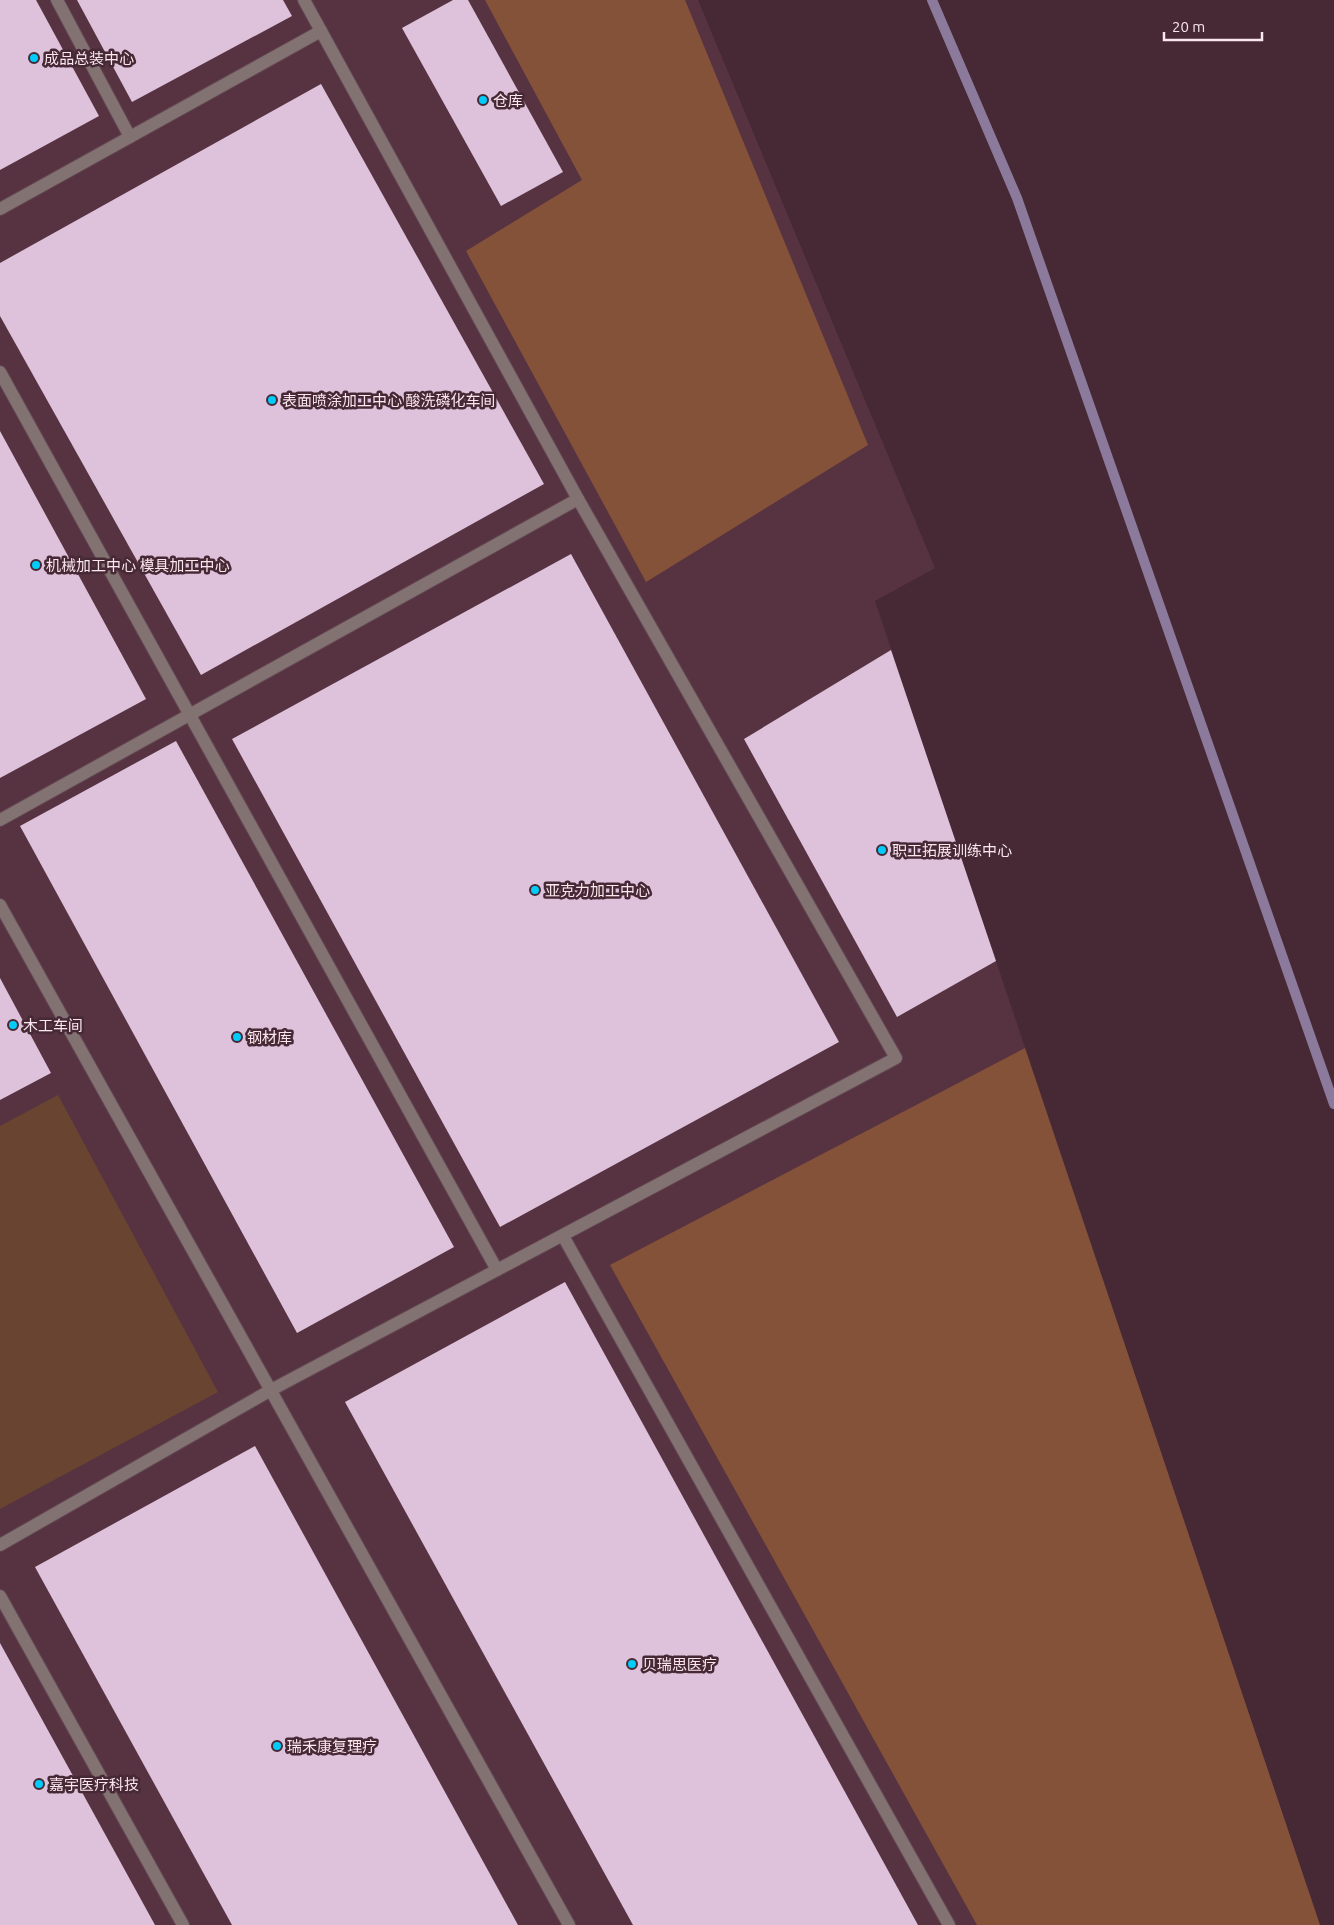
<svg xmlns="http://www.w3.org/2000/svg" width="1334" height="1925" viewBox="0 0 1334 1925" font-family="Ubuntu,'Noto Sans SC',sans-serif">
  <rect width="100%" height="100%" fill="#462935"/>
  <!-- built -->
  <polygon fill="#573342" points="0,0 698,0 935,568 875,601 1320,1925 0,1925"/>
  <!-- green -->
  <polygon fill="#694431" points="58,1095 218,1392 0,1509 0,1126"/>
  <!-- forest -->
  <g fill="#845238">
    <polygon points="485,0 685,0 868,445 646,582 466,251 582,180"/>
    <polygon points="1025,1048 1320,1925 977,1925 610,1265"/>
  </g>
  <g fill="none" stroke-linecap="round" stroke-linejoin="round">
    <!-- stream -->
    <polyline stroke="#8c7a9c" stroke-width="10" points="932,0 1017,198 1334,1104"/>
  </g>
  <!-- building -->
  <g fill="#dec2dc">
    <polygon points="0,0 36,0 99,116 0,170"/>
    <polygon points="77,0 283,0 292,16 132,102"/>
    <polygon points="453,0 468,0 563,172 501,206 402,28"/>
    <polygon points="321,84 544,484 201,675 0,316 0,263"/>
    <polygon points="0,431 146,699 0,778"/>
    <polygon points="571,554 839,1042 500,1227 232,739"/>
    <polygon points="891,650 996,961 897,1017 744,739"/>
    <polygon points="176,741 454,1247 297,1333 20,826"/>
    <polygon points="0,978 51,1073 0,1100"/>
    <polygon points="565,1282 918,1925 633,1925 345,1402"/>
    <polygon points="255,1446 518,1925 232,1925 35,1567"/>
    <polygon points="0,1643 155,1925 0,1925"/>
  </g>
  <g fill="none" stroke-linecap="round" stroke-linejoin="round">
    <defs>
      <g id="minor">
        <polyline points="57,0 130,137"/>
        <polyline points="304,0 321,31"/>
        <polyline points="0,209 321,31 578,499 896,1058 271,1390 0,1545"/>
        <polyline points="0,372 497,1270"/>
        <polyline points="0,820 578,499"/>
        <polyline points="0,905 569,1925"/>
        <polyline points="563,1236 949,1925"/>
        <polyline points="0,1596 183,1925"/>
      </g>
    </defs>
    <!-- minor casing -->
    <use href="#minor" stroke="#634752" stroke-width="14"/>
    <!-- minor -->
    <use href="#minor" stroke="#837272" stroke-width="12"/>
  </g>
  <!-- markers -->
  <g fill="#00cbf9" stroke="#462935" stroke-width="2">
    <circle cx="34" cy="58" r="5"/>
    <circle cx="483" cy="100" r="5"/>
    <circle cx="272" cy="400" r="5"/>
    <circle cx="36" cy="565" r="5"/>
    <circle cx="882" cy="850" r="5"/>
    <circle cx="535" cy="890" r="5"/>
    <circle cx="13" cy="1025" r="5"/>
    <circle cx="237" cy="1037" r="5"/>
    <circle cx="632" cy="1664" r="5"/>
    <circle cx="277" cy="1746" r="5"/>
    <circle cx="39" cy="1784" r="5"/>
  </g>
  <g text-anchor="middle" dominant-baseline="central" stroke-width="5" stroke-linejoin="round" paint-order="stroke">
    <!-- poi labels -->
    <g font-size="15" fill="#fae6ed" stroke="#462935" text-anchor="start">
      <text x="44" y="58">成品总装中心</text>
      <text x="493" y="100">仓库</text>
      <text x="282" y="400">表面喷涂加工中心 酸洗磷化车间</text>
      <text x="46" y="565">机械加工中心 模具加工中心</text>
      <text x="892" y="850">职工拓展训练中心</text>
      <text x="545" y="890">亚克力加工中心</text>
      <text x="23" y="1025">木工车间</text>
      <text x="247" y="1037">钢材库</text>
      <text x="642" y="1664">贝瑞思医疗</text>
      <text x="287" y="1746">瑞禾康复理疗</text>
      <text x="49" y="1784">嘉宇医疗科技</text>
    </g>
  </g>
  <!-- scale -->
  <path d="M1164 32v8h98v-8" fill="none" stroke="#fae6ed" stroke-width="2.5"/>
  <text x="1172" y="32" font-size="15" fill="#fae6ed" stroke="#462935" stroke-width="4" paint-order="stroke">20 m</text>
</svg>
